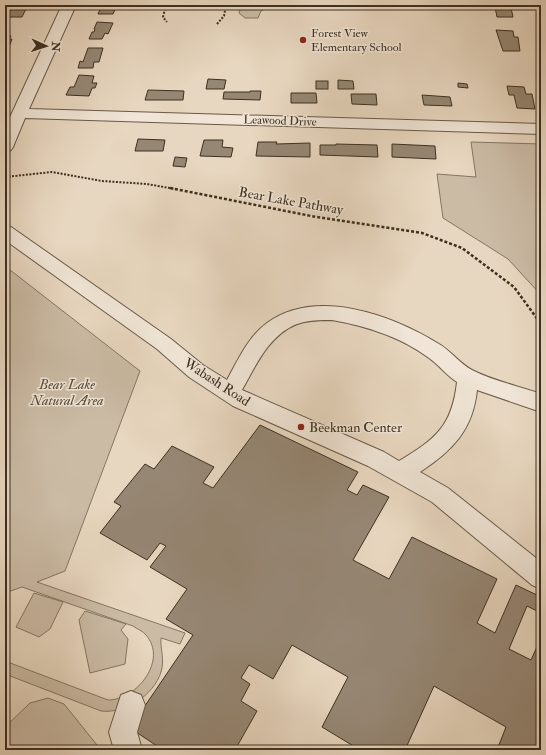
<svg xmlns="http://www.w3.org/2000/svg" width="546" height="755" viewBox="0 0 546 755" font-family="'IM FELL Double Pica',serif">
  <rect width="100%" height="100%" fill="#e8d7c0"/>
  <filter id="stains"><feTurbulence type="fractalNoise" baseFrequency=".005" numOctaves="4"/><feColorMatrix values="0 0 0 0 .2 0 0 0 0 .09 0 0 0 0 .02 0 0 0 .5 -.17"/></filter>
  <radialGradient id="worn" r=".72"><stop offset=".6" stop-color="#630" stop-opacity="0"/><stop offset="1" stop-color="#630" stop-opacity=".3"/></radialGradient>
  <!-- green -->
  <g fill="#cbbba5" stroke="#847663">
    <polygon points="241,5 272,5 261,11 258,18 245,18 239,13"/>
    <polygon points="471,142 541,144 541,295 508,259 443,218 437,174 476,177"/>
    <path d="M5 266 140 371 65 571 37 582 185 633 180 644 161 638C160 649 165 659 161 672 154 695 125 714 101 711L5 674V661L108 700C137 700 168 660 146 635 143 631 137 629 133 626L22 587 5 593Z"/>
    <polygon points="34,593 63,602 50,629 39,637 16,627"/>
    <polygon points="85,611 126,624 121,630 128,639 125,664 90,673 79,620"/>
    <polygon points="48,698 64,704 101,750 5,750 5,727 30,703"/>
  </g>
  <!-- building -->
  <g fill="#968774" stroke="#3d3021">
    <polygon points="14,5 28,5 22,17 5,17 5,10 12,10"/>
    <polygon points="102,5 117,5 113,14 98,14"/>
    <polygon points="495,7 511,8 513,17 497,17"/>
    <polygon points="97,22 113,23 108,34 105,33 102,39 89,39 92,32 94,32 95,29 94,29"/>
    <polygon points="496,30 513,31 514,37 518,37 520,51 503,51"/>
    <polygon points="5,31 10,31 8,35 11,36 9,39 12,39 9,47 5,47"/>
    <polygon points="88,48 103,48 99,62 94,62 93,68 78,68 80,61 83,62"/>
    <polygon points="79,75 94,76 92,83 97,83 95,88 92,88 89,96 66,95 70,87 74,87"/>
    <polygon points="208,79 226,80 224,89 206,89"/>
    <polygon points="338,80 353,81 354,89 338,89"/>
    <rect x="316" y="81" width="12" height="8"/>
    <polygon points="458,83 467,84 468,88 458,87"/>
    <polygon points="507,86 524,87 526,94 532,94 535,109 517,108 514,95 509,95"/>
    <polygon points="148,90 184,91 183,100 145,100"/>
    <polygon points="250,91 261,91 260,100 223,99 224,92 250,92"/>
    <polygon points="291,93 316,93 317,103 291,103"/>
    <polygon points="351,94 376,94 377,105 352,104"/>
    <polygon points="422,95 450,97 452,106 424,105"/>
    <polygon points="138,139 165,140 163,151 135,151"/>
    <polygon points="204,140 223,140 222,147 233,148 231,157 200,156"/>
    <polygon points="258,142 277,142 276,144 310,143 310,157 256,156"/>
    <polygon points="336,144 377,145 378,157 320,155 320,145 336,145"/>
    <polygon points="392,144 435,146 436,159 392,157"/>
    <polygon points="175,157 187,158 185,167 173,166"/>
    <polygon points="260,425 358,472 347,490 357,495 363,485 389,497 353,560 389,579 412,537 497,579 477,623 495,633 516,585 541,597 541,613 527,606 509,649 531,660 541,638 541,750 497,750 506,727 434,686 405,750 360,750 322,727 348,677 292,645 273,679 249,665 241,678 250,684 241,701 257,711 235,750 163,750 130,728 193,635 166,619 187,589 150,567 166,546 160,543 147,560 100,533 121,506 114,502 145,464 154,469 172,446 214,467 203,483 213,488"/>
  </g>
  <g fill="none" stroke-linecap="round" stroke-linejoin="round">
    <defs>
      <g id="minor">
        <polygon points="62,5 76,5 29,109 541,124 541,134 25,118 13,147 11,150 5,152 5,128"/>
        <path d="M5 225 11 227 171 339 203 365 227 380C238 360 248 337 267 323 316 287 392 315 439 344 451 351 459 363 472 370 493 381 519 386 541 394V412L477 390C473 430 452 451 420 472L448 488 541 562V589L532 585 432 502 368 466 233 406 189 377 157 349 5 240ZM332 320C366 326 401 337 429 358 439 365 446 375 457 382 452 426 436 439 399 461L384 452 242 390C256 365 269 335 297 324 308 320 320 320 332 320Z"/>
        <polygon points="131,691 141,695 145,705 137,732 142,750 114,750 109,732 121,695"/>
      </g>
    </defs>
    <!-- minor casing -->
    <use href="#minor" stroke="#685a49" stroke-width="2"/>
    <!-- path-far1 -->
    <g stroke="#3d3021" stroke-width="2" stroke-dasharray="2 1.5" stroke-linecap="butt">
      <polyline points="166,5 163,17 167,22"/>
      <polyline points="217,24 224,16 226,5"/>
      <polyline points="5,177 52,172 102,181 147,184 175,189"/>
    </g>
    <!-- path -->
    <polyline stroke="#3d3021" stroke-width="2.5" stroke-dasharray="3 2" stroke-linecap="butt" points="170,188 311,216 422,233 462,248 514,287 541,324"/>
    <!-- minor -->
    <use href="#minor" fill="#f0e5d6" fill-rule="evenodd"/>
  </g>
  <!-- markers -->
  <g fill="#8f2418" stroke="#f0e5d6" stroke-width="1.5">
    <circle cx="303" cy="40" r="4"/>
    <circle cx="301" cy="427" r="4"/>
  </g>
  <g text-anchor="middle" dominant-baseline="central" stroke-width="3" stroke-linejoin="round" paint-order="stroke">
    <!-- far-poi labels -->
    <g font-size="12" fill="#3d3021" stroke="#f0e5d6" text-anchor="start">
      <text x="311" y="33">Forest View<tspan x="311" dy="14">Elementary School</tspan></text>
    </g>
    <!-- far-street labels -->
    <g font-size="12" fill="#3d3021" stroke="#f0e5d6">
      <text transform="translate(280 121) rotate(2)">Leawood Drive</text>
    </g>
    <!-- street labels -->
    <g font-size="14" fill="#3d3021" stroke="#f0e5d6">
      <text transform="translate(291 201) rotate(10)">Bear Lake Pathway</text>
      <text transform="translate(217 382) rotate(33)">Wabash Road</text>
    </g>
    <!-- park labels -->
    <g font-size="14" font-style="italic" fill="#594c3b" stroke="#f0e5d6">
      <text x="67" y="384">Bear Lake<tspan x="67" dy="16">Natural Area</tspan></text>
    </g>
    <!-- poi labels -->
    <g font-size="14" fill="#3d3021" stroke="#f0e5d6" text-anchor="start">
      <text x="309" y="427">Beekman Center</text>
    </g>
  </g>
  <!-- margin -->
  <rect width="546" height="755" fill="none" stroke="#e8d7c0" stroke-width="20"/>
  <rect x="6" y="6" width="534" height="743" fill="none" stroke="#3d3021" stroke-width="2"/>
  <rect x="10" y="10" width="526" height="735" fill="none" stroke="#3d3021"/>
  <!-- north arrow -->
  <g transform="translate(46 46) rotate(93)" stroke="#f0e5d6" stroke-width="3" paint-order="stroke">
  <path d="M0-3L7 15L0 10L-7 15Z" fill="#3d3021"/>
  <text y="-6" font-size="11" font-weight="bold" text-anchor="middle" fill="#3d3021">N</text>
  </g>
  <rect width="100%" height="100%" filter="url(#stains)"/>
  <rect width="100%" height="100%" fill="url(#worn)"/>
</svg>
